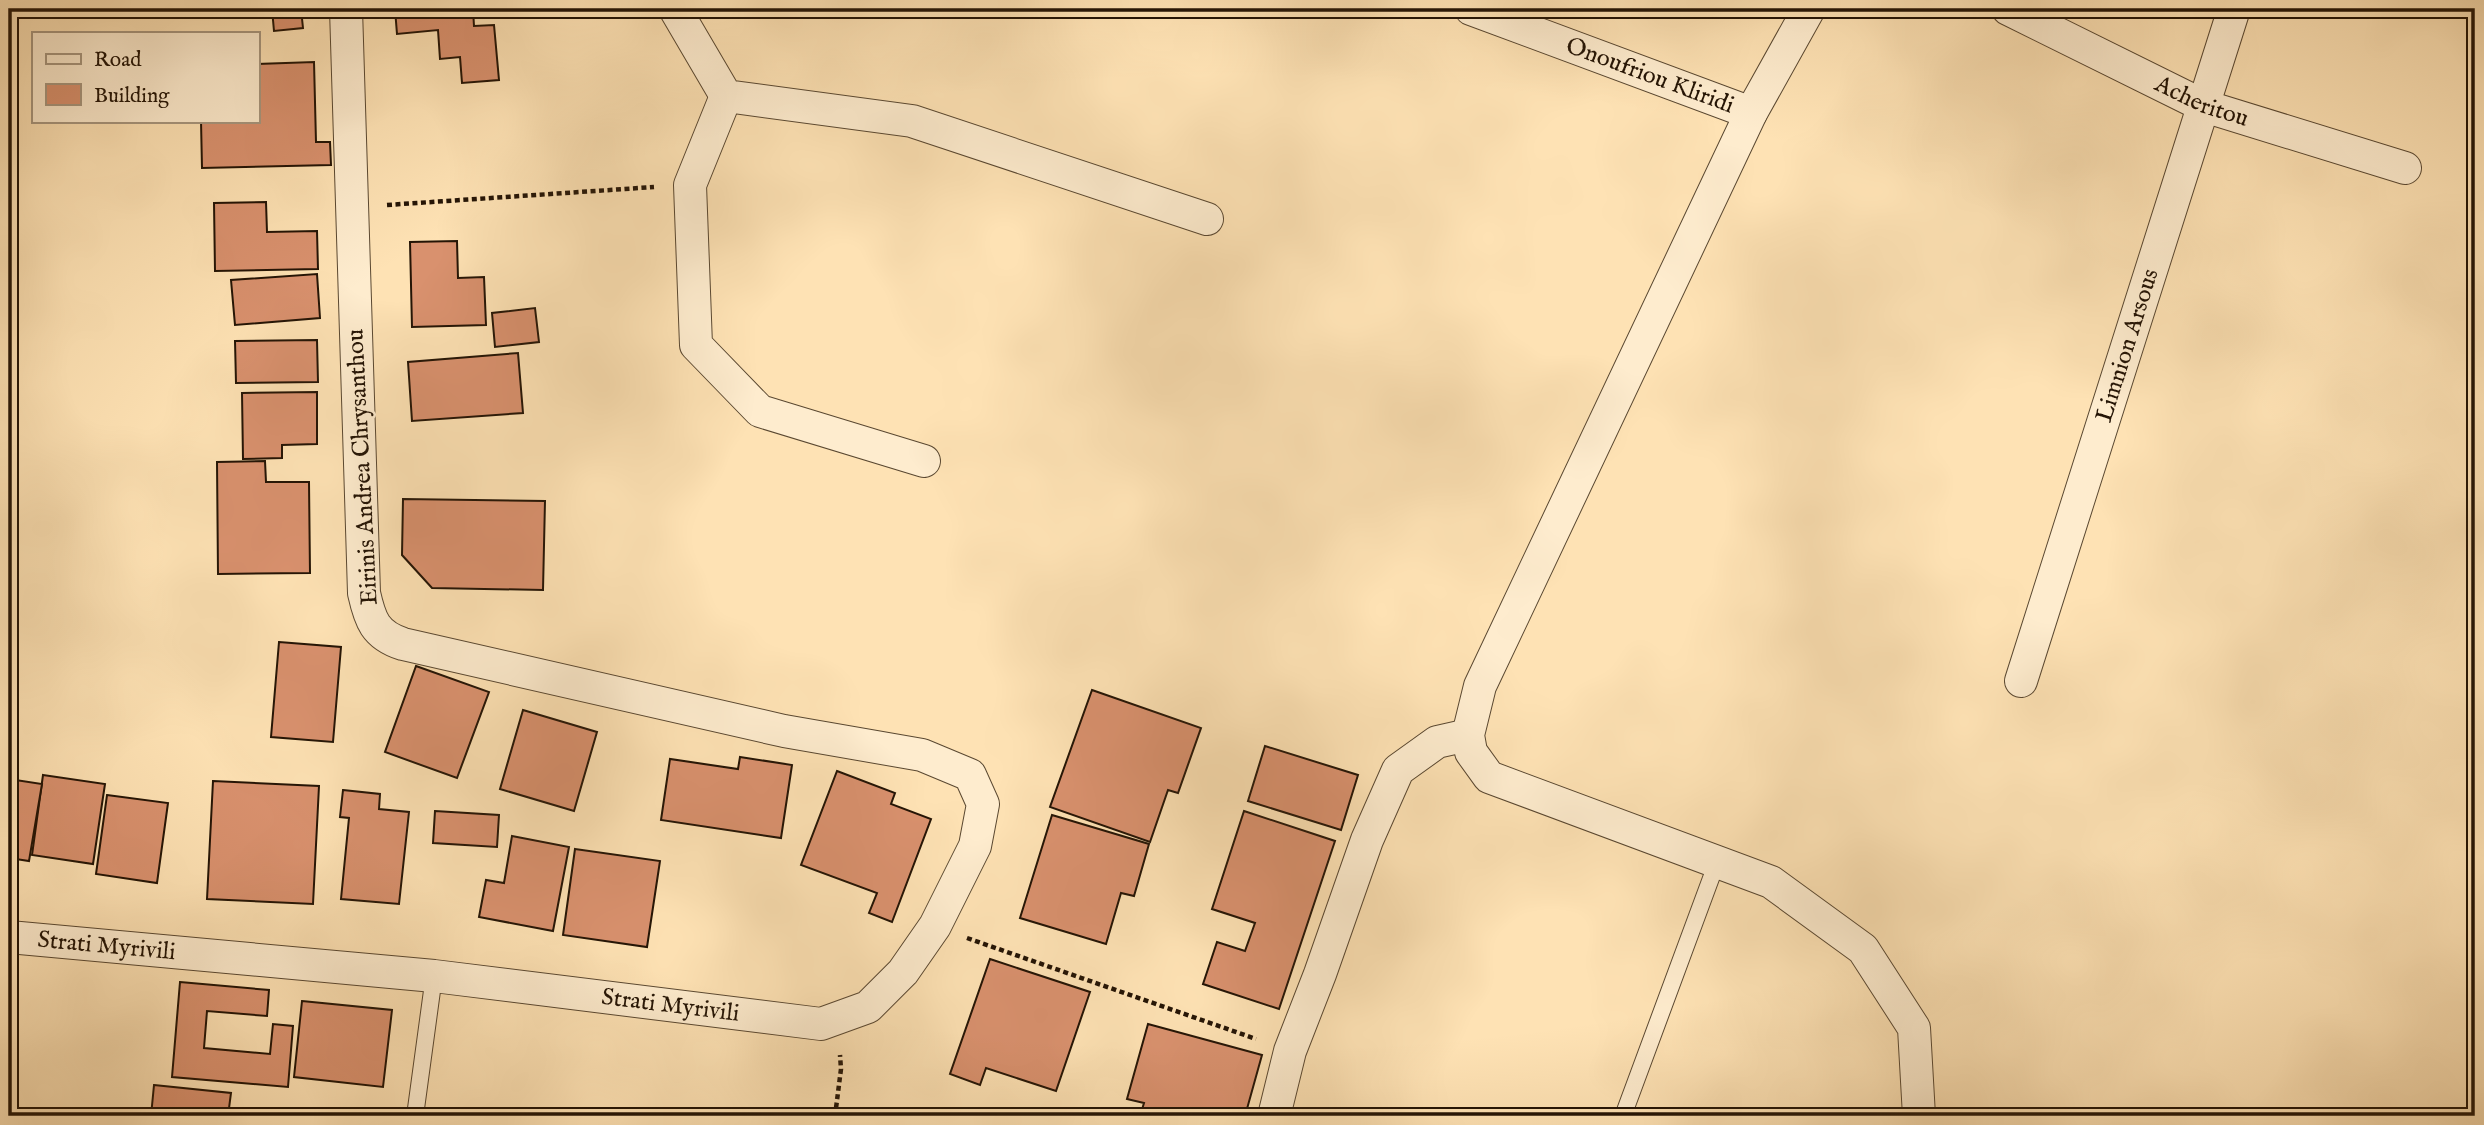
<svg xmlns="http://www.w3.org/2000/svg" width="2484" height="1125" viewBox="0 0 2484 1125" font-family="'IM FELL English',serif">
  <rect width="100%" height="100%" fill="#fee2b4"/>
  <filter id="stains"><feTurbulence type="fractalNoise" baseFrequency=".00286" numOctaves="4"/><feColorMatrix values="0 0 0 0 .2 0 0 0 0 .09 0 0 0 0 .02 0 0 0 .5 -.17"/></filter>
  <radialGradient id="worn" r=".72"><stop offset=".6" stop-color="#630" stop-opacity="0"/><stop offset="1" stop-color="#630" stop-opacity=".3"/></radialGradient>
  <!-- building -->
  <g fill="#d9916e" stroke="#241405" stroke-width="2">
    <polygon points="272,9 301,9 303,28 274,31"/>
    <polygon points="395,9 473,9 474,26 494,25 499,80 462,83 460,57 440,59 438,30 397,34"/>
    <polygon points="314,62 316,142 330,142 331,165 202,168 201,121 257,121 257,64"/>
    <polygon points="266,202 267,232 317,231 318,269 215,271 214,203"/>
    <polygon points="457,241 458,278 484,277 486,325 412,327 410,242"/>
    <polygon points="317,274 320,318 235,325 231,280"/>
    <polygon points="535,308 539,342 495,347 492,313"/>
    <polygon points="317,340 318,382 236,383 235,341"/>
    <polygon points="518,353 523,413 412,421 408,362"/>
    <polygon points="317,392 317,444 282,445 282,458 243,459 242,393"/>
    <polygon points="265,461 266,482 309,482 310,573 218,574 217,462"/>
    <polygon points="403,499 545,501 543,590 432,588 402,555"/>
    <polygon points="279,642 341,647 333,742 271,737"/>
    <polygon points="416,666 489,692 457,778 385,752"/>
    <polygon points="1092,690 1201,728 1178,793 1168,790 1150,842 1050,807"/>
    <polygon points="523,710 597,732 574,811 500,789"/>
    <polygon points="1265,746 1358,775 1341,830 1248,801"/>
    <polygon points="740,757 792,765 781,838 661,820 670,759 738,769"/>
    <polygon points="837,771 895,793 891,804 931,819 892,922 869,913 877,893 801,865"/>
    <polygon points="43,775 105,784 93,864 32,855"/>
    <polygon points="9,779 42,784 29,861 9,858"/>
    <polygon points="213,781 319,786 313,904 207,899"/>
    <polygon points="343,790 380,794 379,809 409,812 399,904 341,899 349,818 340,817"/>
    <polygon points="107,795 168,803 157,883 96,874"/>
    <polygon points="435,811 499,815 497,847 433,843"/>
    <polygon points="1244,811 1335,841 1279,1009 1203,984 1217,942 1245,951 1255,923 1212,909"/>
    <polygon points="1052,815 1149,844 1134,896 1121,893 1106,944 1020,918"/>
    <polygon points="512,836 569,847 553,931 479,917 486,880 504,883"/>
    <polygon points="575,849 660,861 647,947 563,935"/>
    <polygon points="990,959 1090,992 1056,1091 986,1068 980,1085 950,1074"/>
    <polygon points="180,982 269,990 267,1016 207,1011 204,1048 270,1054 273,1024 293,1026 288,1087 172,1077"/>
    <polygon points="302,1001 392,1010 383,1087 294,1077"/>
    <polygon points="1148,1024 1262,1055 1245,1116 1140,1116 1144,1103 1127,1099"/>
    <polygon points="154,1085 231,1093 228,1116 151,1116"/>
    <polygon points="286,1111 346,1116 286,1116"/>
  </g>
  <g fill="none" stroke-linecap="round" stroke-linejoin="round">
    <defs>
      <g id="lane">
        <polyline points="415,1116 434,976"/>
        <polyline points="1623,1116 1717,862"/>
      </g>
      <g id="street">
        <polyline points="675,9 726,96 912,121 1207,219"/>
        <path id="s1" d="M1471 9 1751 113"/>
        <polyline points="1809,9 1751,113 1480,686 1468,735 1471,752 1489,777 1771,882 1863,949 1914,1028 1919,1116"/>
        <path id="s2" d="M2008 9 2204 106 2405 168"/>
        <polyline points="726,96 690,185 696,345 760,411 924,461"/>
        <path id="s3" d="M2021 681 2234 9"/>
        <path id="s4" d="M9 937 434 976 821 1024 868 1007 903 972 935 926 975 846 983 804 970 775 922 755 784 731 403 644C375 635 370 620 364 593L346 9"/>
        <polyline points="1274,1116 1290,1051 1320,974 1367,840 1398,770 1437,742 1468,735"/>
      </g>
    </defs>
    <!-- lane casing -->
    <use href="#lane" stroke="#5a4831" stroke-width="18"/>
    <!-- street casing -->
    <use href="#street" stroke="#5a4831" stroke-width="34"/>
    <!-- path -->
    <g stroke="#241405" stroke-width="4.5" stroke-dasharray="5 3.5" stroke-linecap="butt">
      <polyline points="387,205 654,187"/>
      <polyline points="967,938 1256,1039"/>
      <polyline points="835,1116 841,1069 840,1055"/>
    </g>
    <!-- lane -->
    <use href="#lane" stroke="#feecce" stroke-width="16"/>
    <!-- street -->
    <use href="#street" stroke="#feecce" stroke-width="32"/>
  </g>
  <g text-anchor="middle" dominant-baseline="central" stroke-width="5" stroke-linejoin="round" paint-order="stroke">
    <!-- street labels -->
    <g font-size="24" fill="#241405" stroke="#feecce">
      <text stroke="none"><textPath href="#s1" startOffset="191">Onoufriou Kliridi</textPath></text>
      <text stroke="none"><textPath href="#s2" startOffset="215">Acheritou</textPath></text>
      <text stroke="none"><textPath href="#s3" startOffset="352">Limnion Arsous</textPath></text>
      <text transform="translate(363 467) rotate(-93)">Eirinis Andrea Chrysanthou</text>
      <text stroke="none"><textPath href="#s4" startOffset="98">Strati Myrivili</textPath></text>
      <text stroke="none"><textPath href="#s4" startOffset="665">Strati Myrivili</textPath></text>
    </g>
  </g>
  <!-- margin -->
  <rect width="2484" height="1125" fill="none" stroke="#fee2b4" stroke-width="35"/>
  <rect x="10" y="10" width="2463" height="1104" fill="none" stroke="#241405" stroke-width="3.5"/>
  <rect x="18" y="18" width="2449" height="1090" fill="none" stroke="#241405" stroke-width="2"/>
  <!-- legend -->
  <rect x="32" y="32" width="228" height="91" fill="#feecce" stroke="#a7967e" stroke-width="2"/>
  <rect x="46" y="54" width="35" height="10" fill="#feecce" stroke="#a7967e" stroke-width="2"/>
  <text x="94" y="66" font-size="21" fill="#241405">Road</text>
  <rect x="46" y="84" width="35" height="21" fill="#d9916e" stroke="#a7967e" stroke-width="2"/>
  <text x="94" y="102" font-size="21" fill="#241405">Building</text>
  <rect width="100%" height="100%" filter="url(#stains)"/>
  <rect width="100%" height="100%" fill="url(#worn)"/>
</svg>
